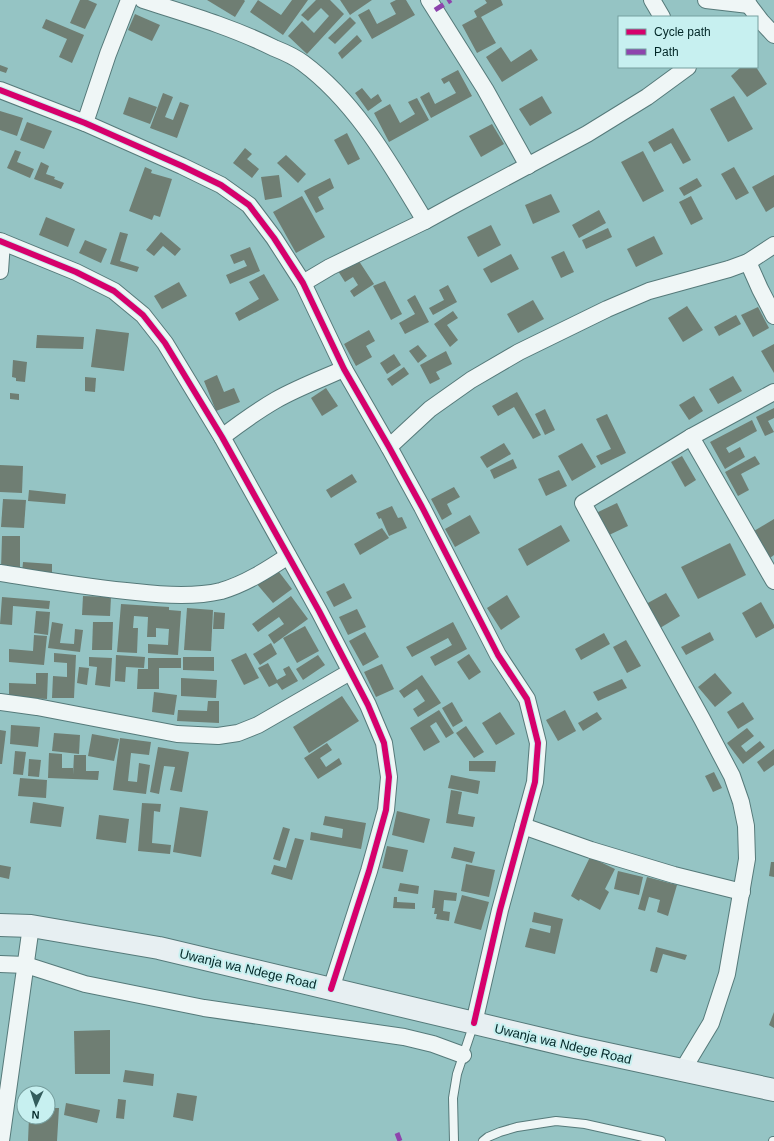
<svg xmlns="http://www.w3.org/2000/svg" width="774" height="1141" viewBox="0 0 774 1141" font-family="Helvetica,sans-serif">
  <rect width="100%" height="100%" fill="#95c4c4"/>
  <!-- building -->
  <g fill="#6f7e73">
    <polygon points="80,0 88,0 97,4 85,29 70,23"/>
    <polygon points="207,0 244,0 245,1 235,17"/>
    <polygon points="258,0 281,15 292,0 308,0 283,35 250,12"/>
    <polygon points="316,0 330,0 344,14 307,54 288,36 302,21 314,33 329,16 321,8 308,21 301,15"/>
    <polygon points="340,0 372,0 350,15"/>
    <polygon points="396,0 406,0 415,15 372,39 358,15 369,9 377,24 396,14 390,3"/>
    <polygon points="485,0 501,0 503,5 481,17 496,43 477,53 462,25 477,17 474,11 487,3"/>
    <polygon points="135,14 160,25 152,41 128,30"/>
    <polygon points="350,17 356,23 335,44 328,38"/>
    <polygon points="46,19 84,35 72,63 59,57 67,39 42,28"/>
    <polygon points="357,35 362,41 342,59 338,53"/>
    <polygon points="501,47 511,62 531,49 538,60 502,82 486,57"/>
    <polygon points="0,65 8,68 6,73 0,71"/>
    <polygon points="741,67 756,67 767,84 747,97 731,76"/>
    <polygon points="458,70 472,96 431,118 420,97 429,92 435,104 456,93 449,81 444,84 441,79"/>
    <polygon points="362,88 371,99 378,94 382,101 368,111 355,93"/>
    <polygon points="163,93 173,97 165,117 173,120 180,102 189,105 177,138 150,128"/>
    <polygon points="542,96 552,113 530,126 519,109"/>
    <polygon points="734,96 753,129 728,142 710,109"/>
    <polygon points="129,97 157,107 150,124 123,114"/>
    <polygon points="417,98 429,120 389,142 374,113 390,104 400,123 415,114 408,102"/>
    <polygon points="0,111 23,118 17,136 0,130"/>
    <polygon points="27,122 52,131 44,149 20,140"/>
    <polygon points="492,124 504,144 481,157 469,136"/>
    <polygon points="673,128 691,160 683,164 671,143 654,152 648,142"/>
    <polygon points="347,133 360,159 348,165 334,140"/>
    <polygon points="245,148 252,154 247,159 259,169 252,178 233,163"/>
    <polygon points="15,150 21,152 17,162 34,169 30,178 7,168"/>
    <polygon points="643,151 664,191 643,202 621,162"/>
    <polygon points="286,155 306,174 298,183 277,163"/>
    <polygon points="41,162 49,166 46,174 55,177 54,179 64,183 61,189 34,179"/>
    <polygon points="145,167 152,170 151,173 172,179 160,217 154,215 152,220 129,211"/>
    <polygon points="734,167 749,193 736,200 721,174"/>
    <polygon points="279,175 282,197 265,200 261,177"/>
    <polygon points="774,175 774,207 766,212 752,187"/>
    <polygon points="330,178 334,188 318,197 324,209 316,213 304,191"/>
    <polygon points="697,178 702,186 684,196 679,188"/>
    <polygon points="551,194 560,212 533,224 525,205"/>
    <polygon points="302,196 325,237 296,253 273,212"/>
    <polygon points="691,196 703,219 691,225 679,202"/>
    <polygon points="599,210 606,223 579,238 572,225"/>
    <polygon points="46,217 75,229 68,247 39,235"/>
    <polygon points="491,225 501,245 478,257 467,237"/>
    <polygon points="608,228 612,237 586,249 582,240"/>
    <polygon points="120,232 128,234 120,261 139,267 137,272 110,264"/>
    <polygon points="161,232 181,249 175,256 163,246 154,256 146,250"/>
    <polygon points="654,236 663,254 636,267 627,249"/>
    <polygon points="85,240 107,249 101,263 79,253"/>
    <polygon points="250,247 260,271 230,284 226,275 247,266 244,260 234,264 230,255"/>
    <polygon points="564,251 574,272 561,278 551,257"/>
    <polygon points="511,254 519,269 491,283 483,269"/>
    <polygon points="357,258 374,284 354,297 350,291 358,285 353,277 345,282 338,271"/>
    <polygon points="264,274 279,300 239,321 235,313 259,299 249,282"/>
    <polygon points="385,281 402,314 391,320 373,286"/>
    <polygon points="179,282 187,296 162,309 154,296"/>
    <polygon points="448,285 457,302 433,315 429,308 444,300 439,290"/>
    <polygon points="415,295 429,322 405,334 399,323 415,314 407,300"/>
    <polygon points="533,300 544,319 518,333 507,314"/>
    <polygon points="687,306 703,330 683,342 668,318"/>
    <polygon points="758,307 769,328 753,337 741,315"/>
    <polygon points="453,311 458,318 447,325 458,340 450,347 434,324"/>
    <polygon points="736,315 741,324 719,336 714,327"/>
    <polygon points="96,329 129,333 124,371 91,367"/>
    <polygon points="369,330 375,341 366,346 372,357 356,366 344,344"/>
    <polygon points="37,335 84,337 83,349 36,348"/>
    <polygon points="774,344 774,373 761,351"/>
    <polygon points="418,345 427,356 418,363 409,351"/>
    <polygon points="446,351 452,364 436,372 440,379 430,384 420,365"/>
    <polygon points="394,354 401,365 387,374 380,363"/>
    <polygon points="13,360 27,362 25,382 16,381 16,378 12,377"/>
    <polygon points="404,367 409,374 392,386 387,379"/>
    <polygon points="217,375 224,392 234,388 240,402 216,411 204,381"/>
    <polygon points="733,376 742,391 718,404 709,389"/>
    <polygon points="85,377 96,378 95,392 85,391"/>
    <polygon points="326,388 338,406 322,416 311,398"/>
    <polygon points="517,392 541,435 533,439 514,407 498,416 492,406"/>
    <polygon points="10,393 19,394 19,400 10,399"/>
    <polygon points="694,396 703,411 689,420 679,405"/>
    <polygon points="774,408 774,418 768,421 774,432 765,436 756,417"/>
    <polygon points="545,409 555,430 545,435 535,414"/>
    <polygon points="607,414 626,453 601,465 596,456 611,449 596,419"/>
    <polygon points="752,420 757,431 726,448 729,453 740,447 745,457 725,469 710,442"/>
    <polygon points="504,443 511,454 487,468 480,457"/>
    <polygon points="582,443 596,467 572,481 558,456"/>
    <polygon points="682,456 696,480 685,487 671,462"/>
    <polygon points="755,456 760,464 741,474 749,490 738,496 725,472"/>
    <polygon points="513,459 517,468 494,479 490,470"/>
    <polygon points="0,465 23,466 22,493 0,492"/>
    <polygon points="559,470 567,486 546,496 538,479"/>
    <polygon points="352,474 357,482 331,498 326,490"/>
    <polygon points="454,487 460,497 447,504 452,514 442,520 431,499"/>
    <polygon points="29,490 66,494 65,504 28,501"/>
    <polygon points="3,499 26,500 24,528 1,527"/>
    <polygon points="617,503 628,526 607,536 596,513"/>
    <polygon points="392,506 398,518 402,517 407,528 389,536 381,518 379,519 376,513"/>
    <polygon points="470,515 480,533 455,547 445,529"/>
    <polygon points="774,519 774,555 770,558 754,531"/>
    <polygon points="561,525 570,541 527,566 518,549"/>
    <polygon points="382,528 389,538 360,555 354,544"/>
    <polygon points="2,536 20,536 20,568 1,568"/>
    <polygon points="730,543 746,575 698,599 681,567"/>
    <polygon points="23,562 52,564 52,575 22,573"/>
    <polygon points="276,568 292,589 273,603 256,583"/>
    <polygon points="344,583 352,598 334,607 326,592"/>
    <polygon points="666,593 680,616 660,628 646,604"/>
    <polygon points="507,595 520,617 501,630 487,608"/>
    <polygon points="83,596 111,597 110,616 82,615"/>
    <polygon points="291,596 308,619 274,644 268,635 284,624 279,617 258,632 252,624"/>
    <polygon points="2,597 50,601 49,609 13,606 12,625 0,624"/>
    <polygon points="761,602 774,625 774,628 756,638 742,613"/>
    <polygon points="121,604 169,607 169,610 181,611 178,655 148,653 148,644 168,645 169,629 156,628 156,637 147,637 148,617 134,616 133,628 138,628 137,653 117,652"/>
    <polygon points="187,608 213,610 211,651 184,650"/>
    <polygon points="357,609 366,627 348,635 339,617"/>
    <polygon points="36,611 50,612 48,635 34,633"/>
    <polygon points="214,612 225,613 224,629 213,629"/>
    <polygon points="52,622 63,624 60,643 74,644 75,629 83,630 80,652 48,648"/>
    <polygon points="93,622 113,622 112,650 92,650"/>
    <polygon points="453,622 467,649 435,666 430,657 452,645 448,638 412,657 406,647"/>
    <polygon points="305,626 319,651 297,663 283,638"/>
    <polygon points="365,632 379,657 363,666 349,641"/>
    <polygon points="710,632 714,640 686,655 681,647"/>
    <polygon points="604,633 610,644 581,660 575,649"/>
    <polygon points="34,635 47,636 44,665 9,662 9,649 33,651"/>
    <polygon points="626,640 641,666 627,673 613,647"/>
    <polygon points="271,643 277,654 260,665 253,654"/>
    <polygon points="54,653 76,655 74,698 52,698 53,676 67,677 67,663 54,662"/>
    <polygon points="246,653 259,678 244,685 231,660"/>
    <polygon points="469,654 481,672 469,680 457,662"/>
    <polygon points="116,655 145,657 144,668 126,667 125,682 115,681"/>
    <polygon points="318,655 325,665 303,680 296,669"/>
    <polygon points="89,657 112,658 110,687 95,685 97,667 89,666"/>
    <polygon points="183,657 214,657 214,671 183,670"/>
    <polygon points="148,658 181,658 181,668 159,668 159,689 137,689 138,669 148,669"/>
    <polygon points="268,663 277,680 286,675 283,669 289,666 298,681 282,690 277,683 269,687 258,668"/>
    <polygon points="382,664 394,689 376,697 364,672"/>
    <polygon points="79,667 89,668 87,685 77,683"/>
    <polygon points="36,673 48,673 47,699 9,697 9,683 36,684"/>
    <polygon points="715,673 732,693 715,707 698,687"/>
    <polygon points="422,675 441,703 418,717 413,709 425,701 417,689 404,698 399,691"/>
    <polygon points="181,678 217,680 216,698 181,696"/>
    <polygon points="622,679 627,688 598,701 593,692"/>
    <polygon points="154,692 177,695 174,715 152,712"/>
    <polygon points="342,696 359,721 309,753 293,727"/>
    <polygon points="208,701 219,701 219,723 177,721 178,710 207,711"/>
    <polygon points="452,702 463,721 453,727 442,708"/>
    <polygon points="743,702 754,719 738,729 727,712"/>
    <polygon points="439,710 454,733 446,738 436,722 430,726 440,742 424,751 410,728"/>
    <polygon points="565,710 576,731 558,741 546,720"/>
    <polygon points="500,712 515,734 496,745 482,723"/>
    <polygon points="597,712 602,719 583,731 578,723"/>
    <polygon points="11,725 40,727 38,747 10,744"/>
    <polygon points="466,726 484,752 474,758 456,733"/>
    <polygon points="747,728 754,736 741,746 746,752 760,741 765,747 743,764 727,743"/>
    <polygon points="0,730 6,731 2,764 0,764"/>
    <polygon points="54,733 80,735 79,754 52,751"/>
    <polygon points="92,734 119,739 114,761 88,756"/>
    <polygon points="120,738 151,742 149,755 131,753 128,781 137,782 139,763 150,765 146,794 113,790"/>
    <polygon points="327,743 332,750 320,758 326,767 339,758 342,764 318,779 304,758"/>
    <polygon points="158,747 189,752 182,792 170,790 175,767 164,766 159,794 150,792"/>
    <polygon points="774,749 774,765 764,772 757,762"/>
    <polygon points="15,751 26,752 23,775 13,774"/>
    <polygon points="49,753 62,754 62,768 73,768 73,775 74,755 86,755 86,771 99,771 98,780 48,778"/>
    <polygon points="29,759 41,760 39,777 28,776"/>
    <polygon points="469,761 496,761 495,772 469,771"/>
    <polygon points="714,772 722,788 713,792 705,776"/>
    <polygon points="451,775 480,781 478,794 448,788"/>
    <polygon points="20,778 47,780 46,798 18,796"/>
    <polygon points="451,790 462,792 458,814 475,817 473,827 446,823"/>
    <polygon points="33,802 64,807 61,827 30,823"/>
    <polygon points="142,803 161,804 160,812 154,811 152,843 171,845 170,854 138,851"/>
    <polygon points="180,807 208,811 201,857 173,852"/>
    <polygon points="397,811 430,819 424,843 392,835"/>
    <polygon points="99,815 129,819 126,843 96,839"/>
    <polygon points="325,816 366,823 361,849 310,840 311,832 342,838 343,829 323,825"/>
    <polygon points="283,827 290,829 280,861 273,859"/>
    <polygon points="295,838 304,840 292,880 271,874 274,865 286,868"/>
    <polygon points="387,846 408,850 403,872 382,868"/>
    <polygon points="454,847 475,852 472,863 451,858"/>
    <polygon points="590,857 615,869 605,889 609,892 600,910 580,899 579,901 571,896"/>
    <polygon points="771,862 774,862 774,877 769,876"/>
    <polygon points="466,864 495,870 489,897 461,891"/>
    <polygon points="0,865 11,867 9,879 0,877"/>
    <polygon points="618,871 643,877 639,895 614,889"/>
    <polygon points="647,877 677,885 668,916 657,912 660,900 649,897 645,911 638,909"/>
    <polygon points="400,883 419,886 418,894 398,891"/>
    <polygon points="434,890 457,893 456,901 444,900 443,911 450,912 449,921 436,919 437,914 434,914 435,908 432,908"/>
    <polygon points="462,895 489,902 481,930 454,923"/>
    <polygon points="394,897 397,897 397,902 415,903 415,909 393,908"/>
    <polygon points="534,912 563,919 555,954 525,947 530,928 550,933 551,926 532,922"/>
    <polygon points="656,947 687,955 685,960 663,954 657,973 650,971"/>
    <polygon points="774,1012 774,1028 769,1025"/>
    <polygon points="110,1030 110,1074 75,1074 74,1031"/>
    <polygon points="125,1070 154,1074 153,1086 123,1082"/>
    <polygon points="177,1093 197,1096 193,1121 173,1117"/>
    <polygon points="118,1099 126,1100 124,1119 116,1118"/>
    <polygon points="66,1103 100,1110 97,1123 64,1115"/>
    <polygon points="48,1108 59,1108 57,1141 28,1141 29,1117 48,1117"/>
  </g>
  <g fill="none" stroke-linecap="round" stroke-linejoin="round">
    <defs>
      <g id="lane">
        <polyline points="454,1141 453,1098 457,1074 474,1023"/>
        <polyline points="483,1141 488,1137 500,1132 517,1127 556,1121 585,1124 661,1141"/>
        <polyline points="773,1141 774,1141"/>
      </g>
      <g id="street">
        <path d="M143 0C187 14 232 27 274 48 284 52 295 57 303 63 357 103 391 165 425 221"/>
        <polyline points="429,0 485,89 528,166"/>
        <polyline points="652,0 662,17"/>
        <polyline points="706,0 749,5"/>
        <polyline points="745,0 761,21 774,35"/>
        <polyline points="0,90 85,123 182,166 221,185 249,205 274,238 303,283 344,369 389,447 422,507 498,655 527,699 538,743 535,782 500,910 474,1023"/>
        <polyline points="85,123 108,54 129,0"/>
        <polyline points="0,241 76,272 114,291 143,315 165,343 222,437 319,611 368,705 384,743 389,777 386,810 369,871 331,989"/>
        <polyline points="748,262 760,289 774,316"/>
        <polyline points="0,271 2,242"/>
        <polyline points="303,283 330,267 425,221 456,204 587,134 647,97 688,67"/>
        <path d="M222 437C239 424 257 411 276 400 297 388 321 379 344 369"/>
        <polyline points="691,437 774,581"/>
        <polyline points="389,447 430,409 471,380 519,352 607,309 649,291 729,269 748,262 774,245"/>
        <path d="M0 573C45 580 90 588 136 592 161 595 196 597 221 591 245 584 267 570 288 556"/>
        <polyline points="0,702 37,707 177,734 218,736 238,733 258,725 350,672"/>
        <polyline points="523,826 591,850 674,875 742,892"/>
        <polyline points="0,964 26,965 85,984 204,1008 404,1037 433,1044 463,1055"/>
        <polyline points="682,1071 711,1023 727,974 747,859 746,826 741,802 732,776 702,719 624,578 583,503 691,437 774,392"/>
        <polyline points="1,1141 31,926"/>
      </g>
      <polyline id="secondary" points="0,925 31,926 159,948 575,1047 774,1090"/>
    </defs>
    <!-- lane casing -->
    <use href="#lane" stroke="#567a7a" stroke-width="10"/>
    <!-- street casing -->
    <use href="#street" stroke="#567a7a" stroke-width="18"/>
    <!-- secondary casing -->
    <use href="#secondary" stroke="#567a7a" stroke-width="24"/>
    <!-- lane -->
    <use href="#lane" stroke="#eff6f6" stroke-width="8"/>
    <!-- street -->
    <use href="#street" stroke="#eff6f6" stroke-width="16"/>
    <!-- secondary -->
    <use href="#secondary" stroke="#e7eff2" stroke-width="22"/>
    <!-- quiet -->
    <g stroke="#8e44ad" stroke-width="5" stroke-dasharray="10 5" stroke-linecap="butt">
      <polyline points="435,10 451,0"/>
      <polyline points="397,1133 400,1141"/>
    </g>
    <defs>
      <g id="cycleway">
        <polyline points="0,90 85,123 182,166 221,185 249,205 274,238 303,283 344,369 389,447 422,507 498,655 527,699 538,743 535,782 500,910 474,1023"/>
        <polyline points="0,241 76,272 114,291 143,315 165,343 222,437 319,611 368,705 384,743 389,777 386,810 369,871 331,989"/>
      </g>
    </defs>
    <!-- cycleway casing -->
    <use href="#cycleway" stroke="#c7f0f0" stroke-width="8"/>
    <!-- cycleway -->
    <use href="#cycleway" stroke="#d6006c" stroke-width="6"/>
  </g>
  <g text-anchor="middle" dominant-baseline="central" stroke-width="4" stroke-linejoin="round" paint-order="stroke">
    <!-- street labels -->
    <g font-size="13" fill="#002626" stroke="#c7f0f0">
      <text transform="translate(248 969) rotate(13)">Uwanja wa Ndege Road</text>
      <text transform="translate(563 1044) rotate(13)">Uwanja wa Ndege Road</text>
    </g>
  </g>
  <!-- legend -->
  <rect x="618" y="16" width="140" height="52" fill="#c7f0f0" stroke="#779f9f"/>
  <rect x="626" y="29" width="20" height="6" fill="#d6006c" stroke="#779f9f"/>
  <text x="654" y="36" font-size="12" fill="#002626">Cycle path</text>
  <rect x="626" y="49" width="20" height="6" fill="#8e44ad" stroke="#779f9f"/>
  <text x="654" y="56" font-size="12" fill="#002626">Path</text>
  <!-- north arrow -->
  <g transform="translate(36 1105) rotate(183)"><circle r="19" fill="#c7f0f0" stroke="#779f9f"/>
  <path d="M0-3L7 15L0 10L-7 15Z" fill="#345d5d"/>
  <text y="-6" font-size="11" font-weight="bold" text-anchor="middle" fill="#002626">N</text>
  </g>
</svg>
